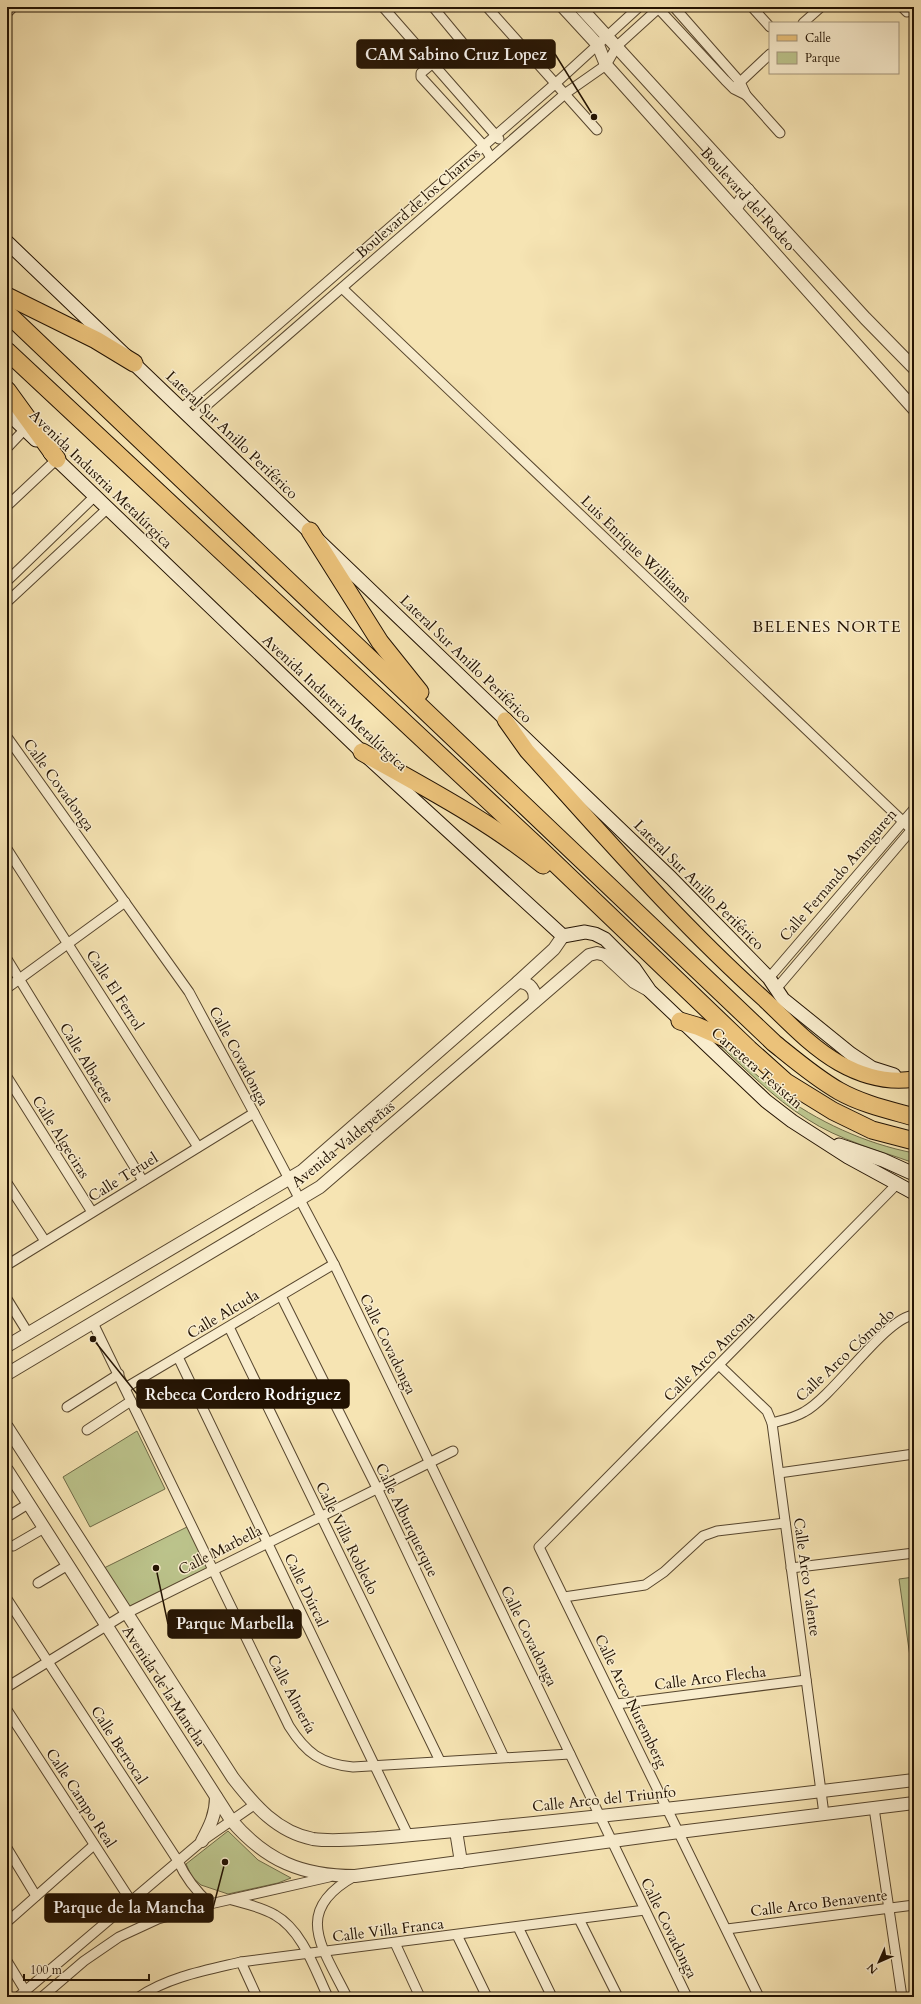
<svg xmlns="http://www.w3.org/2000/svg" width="921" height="2004" font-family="Cardo,serif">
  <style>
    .green { fill: #bcc48c; stroke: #6f6b47 }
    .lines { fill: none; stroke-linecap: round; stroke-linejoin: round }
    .minor-casing { stroke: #57462e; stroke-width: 11 }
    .tertiary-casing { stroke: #57462e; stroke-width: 14 }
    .secondary-casing { stroke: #221202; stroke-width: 15 }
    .primary-casing { stroke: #221202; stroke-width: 17 }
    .motorway-casing { stroke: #221202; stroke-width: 19 }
    .minor { stroke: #f9edce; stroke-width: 9 }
    .tertiary { stroke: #f9edce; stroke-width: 12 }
    .secondary { stroke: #f9edce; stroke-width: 13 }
    .primary { stroke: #ebc27a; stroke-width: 15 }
    .motorway { stroke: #ebc27a; stroke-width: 17 }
    .labels { text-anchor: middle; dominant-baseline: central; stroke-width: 3; stroke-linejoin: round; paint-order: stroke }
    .street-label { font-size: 15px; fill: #221202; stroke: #f9edce }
    .neighbourhood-label { font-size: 16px; letter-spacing: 1px; fill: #221202; stroke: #f9edce }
    .leader { fill: none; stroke: #221202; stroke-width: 1.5 }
    .callout-dot { fill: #221202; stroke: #f9edce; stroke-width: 1.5 }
    .callout { fill: #221202; stroke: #221202; stroke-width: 1.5 }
    .callout-label { font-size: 16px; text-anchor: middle; font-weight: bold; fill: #fff }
  </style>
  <rect width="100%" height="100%" fill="#f6e4b3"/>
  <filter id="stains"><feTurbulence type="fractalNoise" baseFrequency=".005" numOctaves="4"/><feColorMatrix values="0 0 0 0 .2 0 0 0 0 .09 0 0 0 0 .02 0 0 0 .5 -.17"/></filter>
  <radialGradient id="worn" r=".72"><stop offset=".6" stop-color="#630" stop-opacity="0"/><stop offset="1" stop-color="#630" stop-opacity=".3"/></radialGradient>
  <g class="green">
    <path d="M716 1042C738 1057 756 1076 778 1092 816 1121 866 1144 914 1153V1163C878 1150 839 1140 807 1119 773 1098 745 1068 716 1042Z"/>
    <polygon points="137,1431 165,1489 90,1527 63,1477"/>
    <polygon points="189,1526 210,1567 128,1609 102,1569"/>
    <polygon points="914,1577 914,1685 899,1579"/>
    <polygon points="228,1831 258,1860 291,1878 278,1883 228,1894 201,1885 192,1877 186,1864"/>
  </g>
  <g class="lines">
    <defs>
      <g id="minor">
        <polyline points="383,7 499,139"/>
        <polyline points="433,7 472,54"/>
        <polyline points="487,7 597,130"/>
        <polyline points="657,7 725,80 734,89 746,95"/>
        <polyline points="674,7 740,82 746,95 780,133"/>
        <polyline points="752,7 770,27"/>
        <polyline points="902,7 907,12"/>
        <polyline points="7,13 13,7"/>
        <polyline points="803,23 821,7"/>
        <polyline points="433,63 421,73 421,77 484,146 491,158"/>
        <polyline points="736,86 770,54"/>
        <polyline points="342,288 912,830"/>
        <polyline points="182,408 556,83 639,7"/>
        <polyline points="192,418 566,93 606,65 617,46 660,7"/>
        <polyline points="7,448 25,429"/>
        <polyline points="7,506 57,459"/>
        <polyline points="7,581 95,496"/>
        <polyline points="7,602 108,508"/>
        <polyline points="7,737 189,992 254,1113 334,1264 687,1997"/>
        <polyline points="7,849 198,1147"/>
        <polyline points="7,959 143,1181"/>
        <polyline points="769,978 914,809"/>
        <polyline points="7,988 125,902"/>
        <polyline points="776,989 914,827"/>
        <polyline points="7,1077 92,1212"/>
        <polyline points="7,1183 45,1241"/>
        <polyline points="7,1265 254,1113"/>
        <polyline points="281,1296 377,1488 504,1757"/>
        <polyline points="7,1299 28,1333"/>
        <path d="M93 1323 289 1726C306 1753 321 1764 353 1767L570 1754"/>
        <polyline points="229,1327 440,1761"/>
        <polyline points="178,1357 408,1835"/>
        <polyline points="719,1365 767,1411 772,1423 824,1814"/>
        <polyline points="125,1388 334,1264"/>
        <polyline points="67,1407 119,1374"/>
        <path d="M772 1423C783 1420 794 1418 804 1412 834 1396 885 1318 914 1315"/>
        <polyline points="87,1430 131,1401"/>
        <polyline points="779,1473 914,1454"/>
        <polyline points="7,1517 28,1504"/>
        <polyline points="13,1546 44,1528"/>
        <polyline points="791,1568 914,1553"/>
        <polyline points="38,1583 68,1565"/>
        <polyline points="564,1597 645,1585 664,1572 703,1536 717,1531 785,1523"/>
        <path d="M7 1599 178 1861C186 1879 196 1891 210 1904"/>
        <polyline points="7,1687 127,1613 453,1451"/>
        <polyline points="617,1704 806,1680"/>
        <polyline points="7,1710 131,1901"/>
        <polyline points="874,1808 902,1997"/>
        <polyline points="7,1848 36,1896"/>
        <path d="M232 1900C246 1904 262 1907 275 1915 303 1931 315 1970 328 1997"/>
        <polyline points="579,1919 618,1997"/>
        <polyline points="7,1922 94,1845"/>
        <polyline points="518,1927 552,1997"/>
        <polyline points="727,1929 914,1905"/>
        <polyline points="457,1935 487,1997"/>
        <polyline points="395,1943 420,1997"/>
        <polyline points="7,1961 29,1997"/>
        <polyline points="241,1962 257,1997"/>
        <polyline points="18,1997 202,1841 254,1805"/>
        <polyline points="42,1997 84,1961 119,1937 158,1919 210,1904 329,1877"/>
        <path d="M139 1997C168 1977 207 1970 241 1962L645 1910"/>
        <path d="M347 1997C323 1948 291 1911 355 1876"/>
        <polyline points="759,1997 539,1547 897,1184"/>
      </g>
      <g id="tertiary">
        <polyline points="563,7 598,45 606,65 914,409"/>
        <polyline points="580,7 865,318 914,368"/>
        <polyline points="735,209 748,190"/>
        <path d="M518 982C530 982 537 991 534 1002"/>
        <polyline points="7,1346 302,1171 518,982 554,949 563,936"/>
        <polyline points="7,1374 320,1187 589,955 597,953 605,955 634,982 650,991"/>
        <path d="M7 1427 233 1778C254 1805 277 1832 313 1839 334 1842 356 1839 377 1838 416 1835 455 1831 494 1827 634 1813 774 1797 914 1780"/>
        <path d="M7 1470 231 1820C266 1861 302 1876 355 1876L679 1832 914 1803"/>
        <polyline points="456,1831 461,1862"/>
        <path d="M202 1841C210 1826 216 1814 216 1797"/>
      </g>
      <g id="secondary">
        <polyline points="7,242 671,878 769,978 783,999 851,1054 872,1068 894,1075"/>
        <polyline points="7,412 36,440"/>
        <polyline points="50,453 362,752 563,936 585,932 595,934 605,939 634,968 650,991 766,1101 792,1121 848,1157 914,1193"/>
        <polyline points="839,1145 883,1160 914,1174"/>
      </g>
      <path id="primary" d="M505 720 527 751C604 836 680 924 765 1000 788 1022 811 1047 839 1063 862 1076 888 1083 914 1079"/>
      <g id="motorway">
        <polyline points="7,296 96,340 134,363"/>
        <path d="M7 313 774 1043C795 1060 816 1078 839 1091 862 1104 889 1110 914 1117"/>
        <polyline points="7,351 537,846 749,1049 786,1082 833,1111 872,1130 914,1141"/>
        <polyline points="7,390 57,459"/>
        <polyline points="310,531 380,642 420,692"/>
        <path d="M362 752C424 787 488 820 543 865"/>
        <polyline points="680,1021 697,1026 736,1043"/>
      </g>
    </defs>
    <use href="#minor" class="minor-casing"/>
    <use href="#tertiary" class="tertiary-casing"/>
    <use href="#secondary" class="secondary-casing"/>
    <use href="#primary" class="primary-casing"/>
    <use href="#motorway" class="motorway-casing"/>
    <use href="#minor" class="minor"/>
    <use href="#tertiary" class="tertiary"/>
    <use href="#secondary" class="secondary"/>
    <use href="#primary" class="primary"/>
    <use href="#motorway" class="motorway"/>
  </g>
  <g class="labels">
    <g class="street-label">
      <text transform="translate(748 199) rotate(48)">Boulevard del Rodeo</text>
      <text transform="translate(418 203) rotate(-41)">Boulevard de los Charros</text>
      <text transform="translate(232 435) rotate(44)">Lateral Sur Anillo Periférico</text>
      <text transform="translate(101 479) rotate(44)">Avenida Industria Metalúrgica</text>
      <text transform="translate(636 549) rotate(44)">Luis Enrique Williiams</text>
      <text transform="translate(466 659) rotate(44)">Lateral Sur Anillo Periférico</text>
      <text transform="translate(335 703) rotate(43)">Avenida Industria Metalúrgica</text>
      <text transform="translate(59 785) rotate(54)">Calle Covadonga</text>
      <text transform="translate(838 875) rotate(-49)">Calle Fernando Aranguren</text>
      <text transform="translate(699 885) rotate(45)">Lateral Sur Anillo Periférico</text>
      <text transform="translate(115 990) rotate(57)">Calle El Ferrol</text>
      <text transform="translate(239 1056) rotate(62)">Calle Covadonga</text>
      <text transform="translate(87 1063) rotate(59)">Calle Albacete</text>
      <text transform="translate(757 1068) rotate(41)">Carretera Tesistán</text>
      <text transform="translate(61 1137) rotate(58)">Calle Algeciras</text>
      <text transform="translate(343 1144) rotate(-39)">Avenida Valdepeñas</text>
      <text transform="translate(123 1177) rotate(-32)">Calle Teruel</text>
      <text transform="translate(223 1314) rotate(-31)">Calle Alcuda</text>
      <text transform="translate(388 1344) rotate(64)">Calle Covadonga</text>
      <text transform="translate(845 1355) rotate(-43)">Calle Arco Cómodo</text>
      <text transform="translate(709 1356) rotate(-45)">Calle Arco Ancona</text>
      <text transform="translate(407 1520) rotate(64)">Calle Alburquerque</text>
      <text transform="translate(347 1538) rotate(64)">Calle Villa Robledo</text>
      <text transform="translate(220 1550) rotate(-27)">Calle Marbella</text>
      <text transform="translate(807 1577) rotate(82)">Calle Arco Valente</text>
      <text transform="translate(306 1590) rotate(64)">Calle Dúrcal</text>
      <text transform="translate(529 1636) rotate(64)">Calle Covadonga</text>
      <text transform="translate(710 1678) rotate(-7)">Calle Arco Flecha</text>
      <text transform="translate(164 1686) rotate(57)">Avenida de la Mancha</text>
      <text transform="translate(292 1694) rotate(62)">Calle Almería</text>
      <text transform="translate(631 1701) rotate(64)">Calle Arco Nuremberg</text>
      <text transform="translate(119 1745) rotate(57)">Calle Berrocal</text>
      <text transform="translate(81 1798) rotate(57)">Calle Campo Real</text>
      <text transform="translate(604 1799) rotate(-6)">Calle Arco del Triunfo</text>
      <text transform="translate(819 1903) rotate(-7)">Calle Arco Benavente</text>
      <text transform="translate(669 1928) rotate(64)">Calle Covadonga</text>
      <text transform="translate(388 1930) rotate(-7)">Calle Villa Franca</text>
    </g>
    <g class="neighbourhood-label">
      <text x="827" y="627">BELENES NORTE</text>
    </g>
  </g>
  <path class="leader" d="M594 117L555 54M93 1339L137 1394M156 1568L168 1624M225 1862L213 1908"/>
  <g class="callout-dot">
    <circle cx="594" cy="117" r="4"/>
    <circle cx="93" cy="1339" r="4"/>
    <circle cx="156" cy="1568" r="4"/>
    <circle cx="225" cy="1862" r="4"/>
  </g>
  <g class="callout">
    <rect x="357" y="40" width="198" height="28" rx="4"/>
    <rect x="137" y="1380" width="212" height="28" rx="4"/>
    <rect x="168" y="1610" width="133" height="28" rx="4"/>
    <rect x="45" y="1894" width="168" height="28" rx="4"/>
  </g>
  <g class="callout-label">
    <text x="456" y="60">CAM Sabino Cruz Lopez</text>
    <text x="243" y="1400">Rebeca Cordero Rodriguez</text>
    <text x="235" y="1629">Parque Marbella</text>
    <text x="129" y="1913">Parque de la Mancha</text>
  </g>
  <rect width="921" height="2004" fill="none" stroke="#f6e4b3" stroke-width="24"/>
  <rect x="8" y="8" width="905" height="1988" fill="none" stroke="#221202" stroke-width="2"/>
  <rect x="12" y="12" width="897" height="1980" fill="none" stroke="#221202"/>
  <rect x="769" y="22" width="130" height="52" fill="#f9edce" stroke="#a3957c"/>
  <rect x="777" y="35" width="20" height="6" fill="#ebc27a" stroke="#a3957c"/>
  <text x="805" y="42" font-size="12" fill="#221202">Calle</text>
  <rect x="777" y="52" width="20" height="12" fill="#bcc48c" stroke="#a3957c"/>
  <text x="805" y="62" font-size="12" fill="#221202">Parque</text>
  <g transform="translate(879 1962) rotate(225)" stroke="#f9edce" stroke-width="3" paint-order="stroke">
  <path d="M0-3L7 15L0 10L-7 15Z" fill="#221202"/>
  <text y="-6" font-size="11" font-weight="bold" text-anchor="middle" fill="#221202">N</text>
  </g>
  <path d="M24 1974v6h125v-6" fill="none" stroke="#221202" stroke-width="2"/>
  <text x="30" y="1974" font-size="12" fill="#221202" stroke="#f9edce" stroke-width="3" paint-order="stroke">100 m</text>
  <rect width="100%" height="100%" filter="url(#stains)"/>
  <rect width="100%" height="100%" fill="url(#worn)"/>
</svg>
